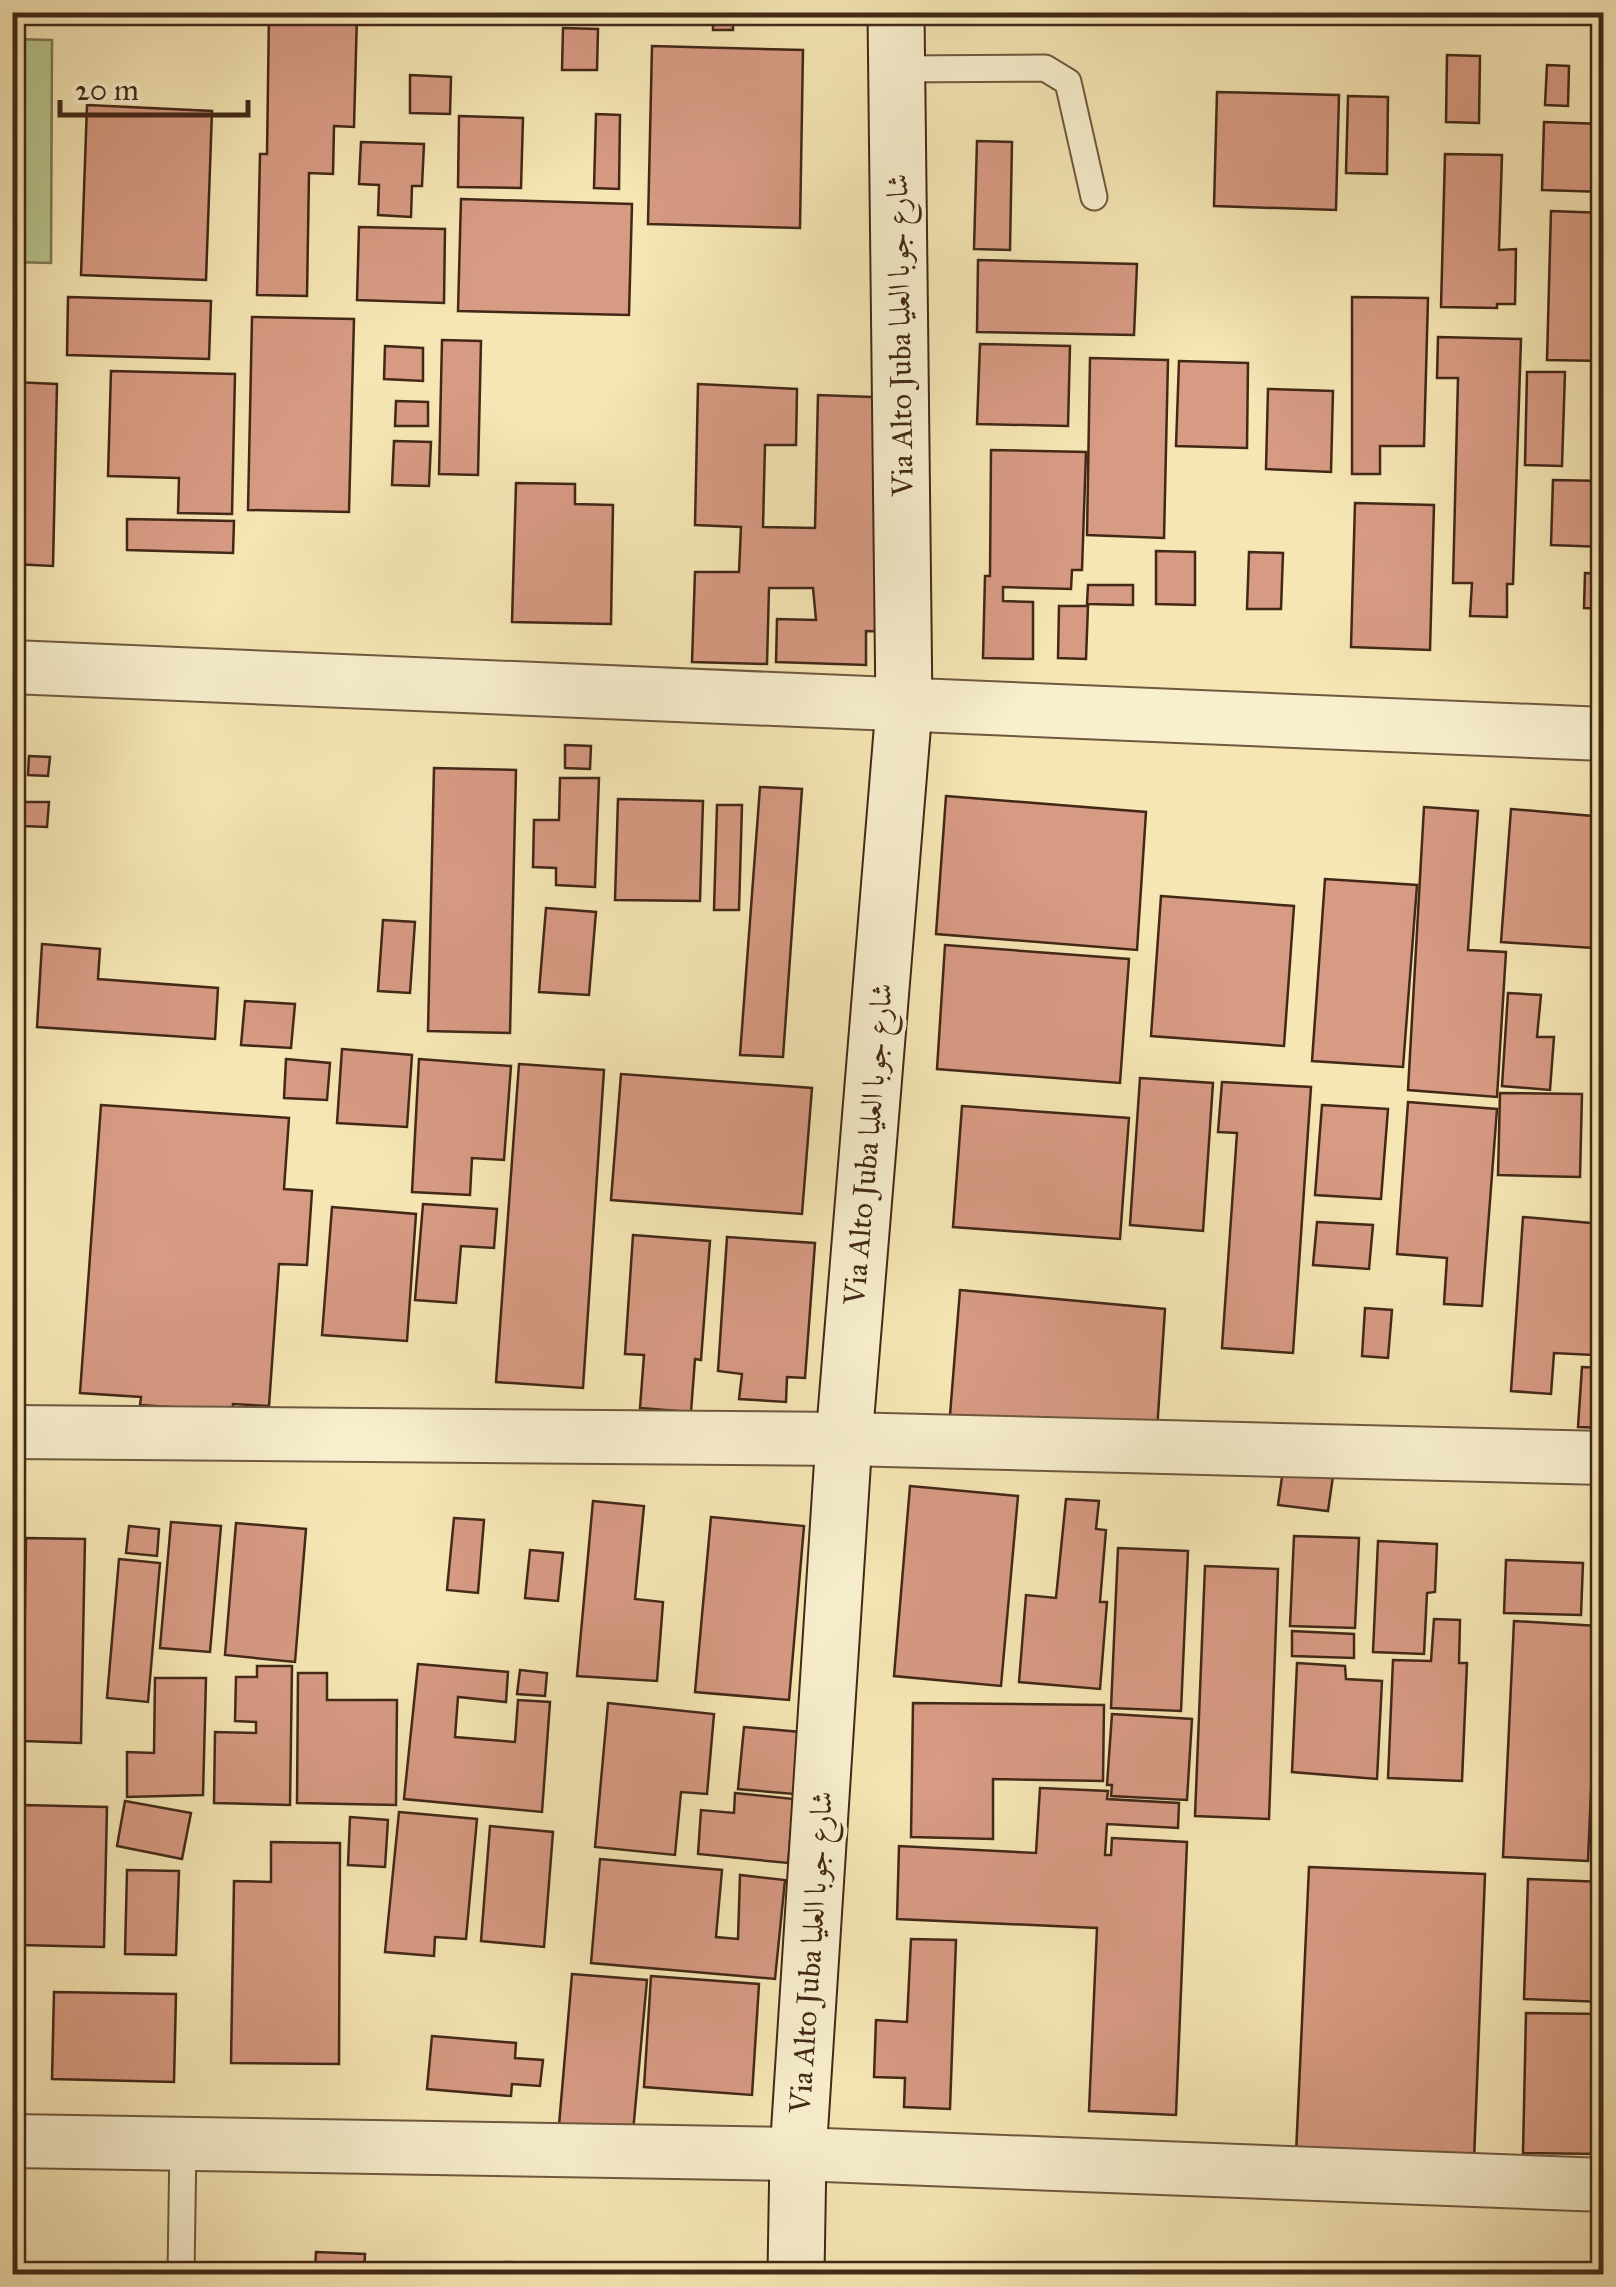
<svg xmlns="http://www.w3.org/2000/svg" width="1616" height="2287" font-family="'IM FELL Great Primer',Amiri,serif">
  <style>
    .green { fill: #b8c68f; stroke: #7e7753; stroke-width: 2.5 }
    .building { fill: #d79a83; stroke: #432817; stroke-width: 2.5 }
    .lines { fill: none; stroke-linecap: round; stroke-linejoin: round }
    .lane-casing { stroke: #70583e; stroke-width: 29 }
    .street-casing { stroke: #70583e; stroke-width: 56 }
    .secondary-casing { stroke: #432817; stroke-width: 59 }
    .lane { stroke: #f8efce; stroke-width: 25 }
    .street { stroke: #f8efce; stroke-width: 52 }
    .secondary { stroke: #f8efce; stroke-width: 55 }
    .labels { text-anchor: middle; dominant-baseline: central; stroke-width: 8; stroke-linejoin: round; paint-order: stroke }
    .street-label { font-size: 30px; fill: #432817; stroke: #f8efce }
  </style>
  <rect width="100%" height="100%" fill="#f5e6b4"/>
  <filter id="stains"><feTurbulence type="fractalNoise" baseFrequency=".002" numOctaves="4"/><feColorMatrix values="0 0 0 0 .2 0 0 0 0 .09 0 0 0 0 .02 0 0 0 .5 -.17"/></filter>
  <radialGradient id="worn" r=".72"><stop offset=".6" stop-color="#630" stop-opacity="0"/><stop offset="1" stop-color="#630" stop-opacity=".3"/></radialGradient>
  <polygon class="green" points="13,39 52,40 51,263 13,262"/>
  <g class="building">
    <polygon points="269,12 357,14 354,127 334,126 333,174 309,173 307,296 257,295 260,154 267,154"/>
    <rect x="713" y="12" width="20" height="18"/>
    <polygon points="563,28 598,29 597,70 562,70"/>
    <polygon points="652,46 803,50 800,228 648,224"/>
    <polygon points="1447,55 1480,56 1479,123 1446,122"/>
    <polygon points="1547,65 1569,66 1568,106 1545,105"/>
    <polygon points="410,75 451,77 450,114 410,113"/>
    <polygon points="1217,92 1339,95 1336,210 1214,206"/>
    <polygon points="1348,96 1388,97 1387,174 1346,173"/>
    <polygon points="87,105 212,111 206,280 81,275"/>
    <polygon points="596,114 620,115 619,189 594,188"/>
    <polygon points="459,116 523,118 521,188 458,187"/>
    <polygon points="1544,122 1604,124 1604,192 1542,190"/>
    <polygon points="977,141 1012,142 1010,250 974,249"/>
    <polygon points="361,142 424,144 422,186 412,186 411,217 378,215 379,185 359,184"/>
    <polygon points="1445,154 1502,155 1499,250 1516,249 1515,304 1497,304 1497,308 1441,307"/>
    <polygon points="461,199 632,204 629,315 458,311"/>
    <polygon points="1551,211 1604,213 1604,361 1547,360"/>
    <polygon points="359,227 445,229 444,303 357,300"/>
    <polygon points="978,260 1137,264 1134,335 977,332"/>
    <polygon points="68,297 211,301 209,359 67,355"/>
    <polygon points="1352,297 1428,298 1424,446 1380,446 1380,474 1352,474"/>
    <polygon points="252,317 354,319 349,512 248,510"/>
    <polygon points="1438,337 1521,339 1513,584 1507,584 1507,617 1470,616 1472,583 1453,583 1458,378 1437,378"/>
    <polygon points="442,340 481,341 478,475 439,474"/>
    <polygon points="980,344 1070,346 1068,426 977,424"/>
    <polygon points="385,346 423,348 423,381 384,379"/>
    <polygon points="1090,358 1168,360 1164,538 1087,535"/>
    <polygon points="1179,361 1248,363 1247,448 1176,446"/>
    <polygon points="111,371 235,374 232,514 178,513 179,478 108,476"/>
    <polygon points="1527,372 1565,372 1562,466 1525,465"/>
    <polygon points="12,382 57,384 53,566 12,564"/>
    <polygon points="698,384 797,389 796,445 765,445 763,527 815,528 818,395 900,398 895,632 866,631 866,665 776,662 777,619 816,620 813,588 769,588 767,664 692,662 695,572 739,572 741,527 695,525"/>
    <polygon points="1268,389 1333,391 1331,472 1266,469"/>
    <polygon points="396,401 428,402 428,426 395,426"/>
    <polygon points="394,441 431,442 429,486 392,485"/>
    <polygon points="991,450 1086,452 1082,570 1072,570 1071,589 1003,587 1003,601 1033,602 1033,659 983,658 985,576 990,576"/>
    <polygon points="1553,480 1604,481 1604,547 1551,545"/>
    <polygon points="516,483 575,484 575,504 613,505 611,624 512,622"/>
    <polygon points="1355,503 1434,505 1430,650 1351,647"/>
    <polygon points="127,519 234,521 233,553 127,550"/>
    <polygon points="1156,551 1195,552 1195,605 1156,604"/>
    <polygon points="1249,552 1283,553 1281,609 1247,609"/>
    <polygon points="1585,573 1604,574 1604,609 1584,608"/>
    <polygon points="1088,585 1133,585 1133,605 1087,604"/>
    <polygon points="1059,606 1088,606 1086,659 1058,658"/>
    <polygon points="565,745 591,746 590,769 565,768"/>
    <polygon points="29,756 50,757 48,776 28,775"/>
    <polygon points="434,768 516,770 510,1033 428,1031"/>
    <polygon points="560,778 599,778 595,887 556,885 556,868 533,867 534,820 559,820"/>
    <polygon points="760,787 802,789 783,1057 740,1055"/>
    <polygon points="946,796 1146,812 1137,950 936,934"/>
    <polygon points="618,799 703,801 700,901 615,900"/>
    <polygon points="24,802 49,802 47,827 23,826"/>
    <polygon points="717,805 742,805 739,910 714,910"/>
    <polygon points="1424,807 1478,811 1468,950 1506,952 1497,1097 1408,1090"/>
    <polygon points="1511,809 1604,817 1604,876 1598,875 1593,948 1501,942"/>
    <polygon points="1325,879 1417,885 1403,1067 1312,1061"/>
    <polygon points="1161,896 1294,906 1284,1046 1151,1036"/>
    <polygon points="546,908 596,912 589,995 539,992"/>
    <polygon points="383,920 415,922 410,993 378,991"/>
    <polygon points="42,944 100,949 98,979 218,988 215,1039 37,1027"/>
    <polygon points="945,945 1129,959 1120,1083 937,1069"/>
    <polygon points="1508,993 1541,995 1537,1037 1554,1037 1550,1090 1502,1086"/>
    <polygon points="245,1001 295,1004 291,1048 241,1045"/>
    <polygon points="342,1049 412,1055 407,1127 337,1123"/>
    <polygon points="286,1059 330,1063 327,1100 284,1098"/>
    <polygon points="419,1059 511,1066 504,1160 472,1158 470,1195 412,1192"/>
    <polygon points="519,1064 604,1070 583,1388 496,1382"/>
    <polygon points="621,1074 812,1088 802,1214 611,1200"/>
    <polygon points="1140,1078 1213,1083 1203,1231 1130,1225"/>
    <polygon points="1222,1082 1311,1087 1293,1353 1222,1348 1237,1133 1218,1132"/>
    <polygon points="1500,1093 1582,1094 1580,1177 1498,1175"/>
    <polygon points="1408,1102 1497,1109 1482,1306 1444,1304 1447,1258 1397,1254"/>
    <polygon points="101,1105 289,1118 284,1189 312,1191 307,1265 279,1264 269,1406 233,1404 232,1411 140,1405 141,1397 80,1393"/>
    <polygon points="1322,1105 1388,1109 1381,1199 1315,1195"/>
    <polygon points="962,1106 1129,1118 1120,1239 953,1227"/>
    <polygon points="423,1204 497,1209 494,1248 461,1246 456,1303 415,1300"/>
    <polygon points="332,1207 416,1214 407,1341 322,1335"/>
    <polygon points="1523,1217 1602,1224 1593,1355 1554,1353 1551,1394 1511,1391"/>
    <polygon points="1317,1222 1373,1225 1369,1269 1313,1265"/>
    <polygon points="633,1235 710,1241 701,1360 695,1359 691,1412 640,1408 644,1355 625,1354"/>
    <polygon points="727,1237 815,1243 805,1378 787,1377 786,1402 739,1399 742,1374 718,1371"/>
    <polygon points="1604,1249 1604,1360 1596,1359"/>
    <polygon points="960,1290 1165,1309 1156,1446 1011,1420 950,1415"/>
    <polygon points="1365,1308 1392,1310 1388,1358 1362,1356"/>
    <polygon points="1582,1367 1604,1368 1603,1428 1578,1427"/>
    <polygon points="1283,1470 1333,1476 1328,1511 1278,1505"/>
    <polygon points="910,1486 1018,1496 1001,1686 894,1676"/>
    <polygon points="1066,1499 1099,1501 1096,1529 1106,1530 1100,1602 1107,1602 1100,1689 1019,1682 1026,1595 1056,1598"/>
    <polygon points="593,1501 644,1506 635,1599 663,1602 657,1681 577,1676"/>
    <polygon points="711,1517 804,1526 789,1700 695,1692"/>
    <polygon points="454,1518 484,1520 478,1593 447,1590"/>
    <polygon points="171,1522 221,1526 210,1652 160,1648"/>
    <polygon points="236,1523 306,1529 295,1662 225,1655"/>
    <polygon points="129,1526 159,1529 157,1556 126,1553"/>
    <polygon points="1294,1536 1359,1538 1355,1628 1290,1626"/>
    <polygon points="26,1538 85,1539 81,1743 23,1741"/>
    <polygon points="1378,1541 1437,1544 1435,1592 1427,1593 1424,1654 1373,1652"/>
    <polygon points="1118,1548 1188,1551 1181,1711 1111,1708"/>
    <polygon points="530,1550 563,1553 558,1601 525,1598"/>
    <polygon points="119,1559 160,1563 148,1702 107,1698"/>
    <polygon points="1506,1560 1583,1563 1581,1615 1504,1613"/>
    <polygon points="1205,1566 1278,1569 1269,1819 1195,1816"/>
    <polygon points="1434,1619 1460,1620 1459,1663 1467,1663 1462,1781 1388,1778 1393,1660 1431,1661"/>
    <polygon points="1514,1621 1598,1626 1588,1861 1503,1857"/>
    <polygon points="1292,1631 1354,1634 1354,1658 1292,1656"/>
    <polygon points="1297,1663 1345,1666 1346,1679 1382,1681 1377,1779 1292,1772"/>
    <polygon points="418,1664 508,1672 506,1702 458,1697 455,1737 515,1742 518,1700 550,1702 542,1812 404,1799"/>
    <polygon points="257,1666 292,1666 290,1805 214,1803 215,1732 256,1733 256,1722 235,1721 236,1677 257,1677"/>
    <polygon points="520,1670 547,1673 545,1696 517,1694"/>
    <polygon points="298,1673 327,1673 327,1700 397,1700 396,1805 297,1803"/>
    <polygon points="155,1678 206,1678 203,1795 127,1797 127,1752 154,1753"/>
    <polygon points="608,1703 714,1714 707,1794 681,1792 675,1855 595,1847"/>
    <polygon points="913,1703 1104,1705 1103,1781 993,1779 993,1839 911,1837"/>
    <polygon points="1112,1714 1192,1719 1187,1800 1111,1796 1112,1785 1107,1785"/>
    <polygon points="744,1727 800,1732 794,1794 738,1789"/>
    <polygon points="1040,1788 1108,1791 1107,1799 1179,1803 1178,1828 1107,1824 1105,1855 1111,1855 1112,1838 1187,1842 1176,2115 1089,2111 1097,1928 897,1919 899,1846 1036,1853"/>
    <polygon points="735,1793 794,1799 788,1863 698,1854 701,1810 734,1813"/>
    <polygon points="125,1801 191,1813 182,1859 117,1846"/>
    <polygon points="22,1805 107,1807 104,1947 19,1945"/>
    <polygon points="399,1812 477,1819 466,1939 435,1937 434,1956 385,1952"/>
    <polygon points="350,1817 388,1820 385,1867 348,1865"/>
    <polygon points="490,1826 553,1832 544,1947 481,1941"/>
    <polygon points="271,1842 340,1843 339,2064 231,2063 234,1881 271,1882"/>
    <polygon points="600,1859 722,1870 716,1937 738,1939 740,1875 785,1880 775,1979 591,1963"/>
    <polygon points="1309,1867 1485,1874 1474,2161 1296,2154"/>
    <polygon points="127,1870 179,1871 176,1955 125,1954"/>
    <polygon points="1528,1879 1604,1882 1604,2002 1524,1999"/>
    <polygon points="911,1939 956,1940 950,2109 904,2107 905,2078 874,2077 876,2020 907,2022"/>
    <polygon points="572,1974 647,1980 633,2132 559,2125"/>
    <polygon points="651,1976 759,1984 752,2095 644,2087"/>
    <polygon points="54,1992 176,1994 174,2082 52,2079"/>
    <polygon points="1526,2013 1604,2014 1604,2154 1523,2153"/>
    <polygon points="432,2036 516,2043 515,2058 543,2060 540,2086 512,2084 511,2096 427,2089"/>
    <polygon points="316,2252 365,2254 364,2274 315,2274"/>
    <polygon points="505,2262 542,2263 541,2274 504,2274"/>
    <polygon points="23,2267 157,2273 157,2274 22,2274"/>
    <polygon points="667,2269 732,2274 667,2274"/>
  </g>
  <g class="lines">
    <defs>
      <g id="lane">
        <polyline points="897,69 1045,68 1068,82 1094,197"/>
        <polyline points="181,2274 183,2144"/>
      </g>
      <g id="street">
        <polyline points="12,667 1604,734"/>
        <polyline points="12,1432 844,1439 1604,1458"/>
        <polyline points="12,2141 798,2154 1604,2185"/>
      </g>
      <polyline id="secondary" points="796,2274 798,2154 844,1439 904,708 896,12"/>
    </defs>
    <use href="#lane" class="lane-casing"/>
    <use href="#street" class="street-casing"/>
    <use href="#secondary" class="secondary-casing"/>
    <use href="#lane" class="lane"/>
    <use href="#street" class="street"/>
    <use href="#secondary" class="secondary"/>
  </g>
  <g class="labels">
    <g class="street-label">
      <text transform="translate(900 335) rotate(-91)">Via Alto Juba شارع جوبا العليا</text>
      <text transform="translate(868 1144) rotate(-85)">Via Alto Juba شارع جوبا العليا</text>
      <text transform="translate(811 1952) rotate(-86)">Via Alto Juba شارع جوبا العليا</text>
    </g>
  </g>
  <rect width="1616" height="2287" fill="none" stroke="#f5e6b4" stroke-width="50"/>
  <rect x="15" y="15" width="1586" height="2257" fill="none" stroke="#432817" stroke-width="5"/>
  <rect x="25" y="25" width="1566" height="2237" fill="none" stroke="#432817" stroke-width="2.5"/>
  <path d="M60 100v15h188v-15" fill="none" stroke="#432817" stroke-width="5"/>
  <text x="75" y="100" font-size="30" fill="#432817" stroke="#f8efce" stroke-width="8" paint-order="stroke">20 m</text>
  <rect width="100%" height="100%" filter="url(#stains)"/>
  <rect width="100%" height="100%" fill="url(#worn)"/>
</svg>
